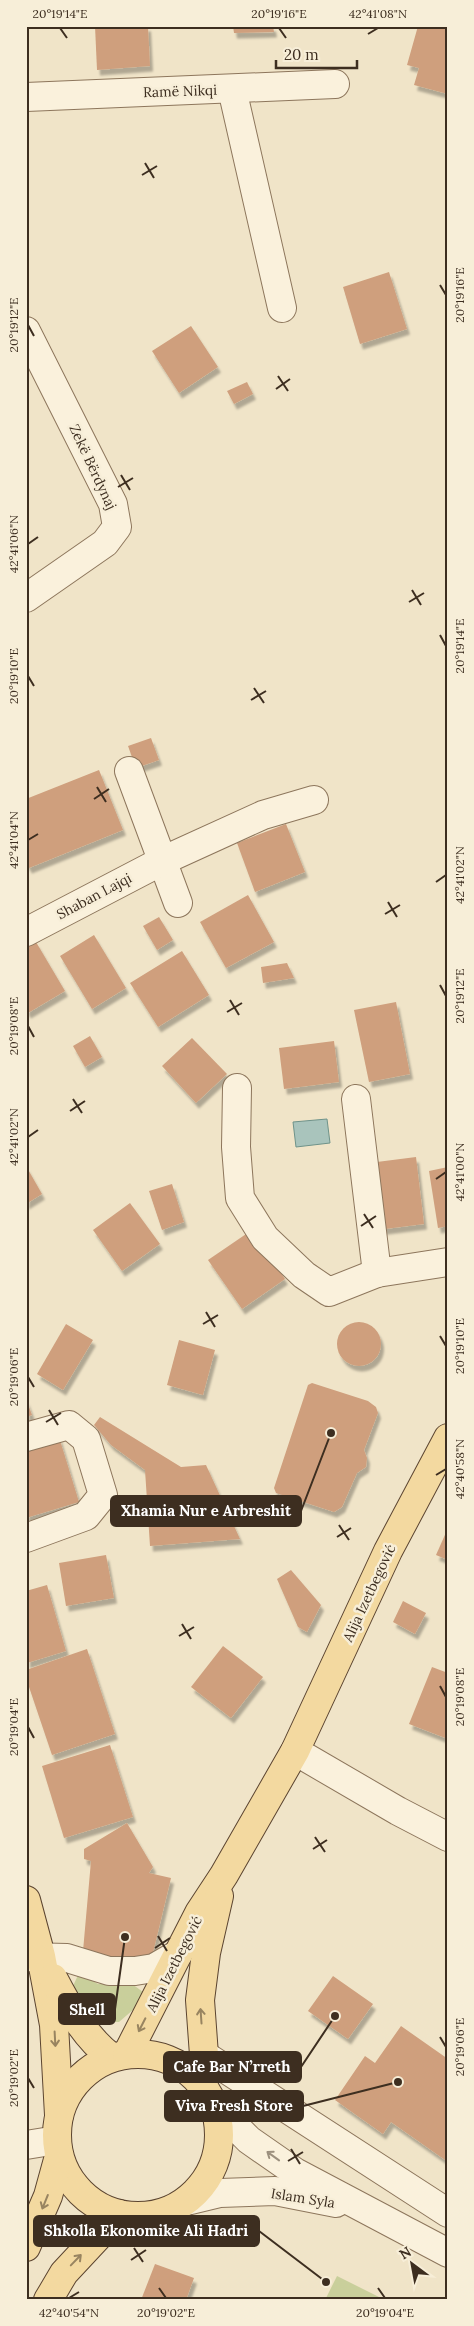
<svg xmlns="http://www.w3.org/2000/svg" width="474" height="2326" font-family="Lora,serif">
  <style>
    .green { fill: #c9cf9b }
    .water { fill: #a9c4bc; stroke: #6f938a }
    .building { fill: #cf9f7d; filter: url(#shadow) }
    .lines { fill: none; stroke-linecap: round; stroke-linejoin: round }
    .minor-casing { stroke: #8d765c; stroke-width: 30 }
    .major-casing { stroke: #5b4430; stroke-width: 30 }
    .minor { stroke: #faf1dc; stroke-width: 28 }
    .major { stroke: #f3d9a0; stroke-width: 28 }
    .oneway { stroke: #988460 }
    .oneway2 { stroke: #9c907e }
    .ticks { fill: none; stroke: #3d2e20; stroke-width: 2 }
    .labels { text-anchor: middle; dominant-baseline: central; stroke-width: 5; stroke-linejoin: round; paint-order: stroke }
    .street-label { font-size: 14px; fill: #3d2e20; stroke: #f7eed8 }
    .leader { fill: none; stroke: #3d2e20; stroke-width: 2 }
    .callout-dot { fill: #3d2e20; stroke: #f7eed8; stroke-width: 2 }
    .callout { fill: #3d2e20; stroke: #3d2e20; stroke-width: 2 }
    .callout-label { font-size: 15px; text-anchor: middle; font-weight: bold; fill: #fff }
    .neatline { fill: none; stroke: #3d2e20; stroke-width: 2 }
    .ticks-label { font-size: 12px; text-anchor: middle; fill: #3d2e20 }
  </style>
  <defs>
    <filter id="shadow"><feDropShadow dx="3" dy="5.5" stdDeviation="1" flood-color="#0004"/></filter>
  </defs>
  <rect width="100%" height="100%" fill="#f0e4c8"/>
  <g class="green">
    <path d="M79 1973 98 1984H132L143 1992 142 2002 119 2022C89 2023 83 2013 73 1986Z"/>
    <polygon points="337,2276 385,2300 325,2300"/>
  </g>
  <polygon class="water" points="327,1119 330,1143 296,1147 293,1122"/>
  <g class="building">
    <polygon points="95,26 148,26 150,66 97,70"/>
    <polygon points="233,26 273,26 274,32 234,33"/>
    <polygon points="418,26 433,26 448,30 448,94 414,85 419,68 407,65"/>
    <polygon points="389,272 407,329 360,344 343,287"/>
    <polygon points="191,326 218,367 179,393 152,351"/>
    <polygon points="247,382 253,394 234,404 227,391"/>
    <polygon points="151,738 159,760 136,768 128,746"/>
    <polygon points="99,770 123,830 29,868 26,863 26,799"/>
    <polygon points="286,824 305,872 255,892 237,843"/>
    <polygon points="248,895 274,942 226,968 200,922"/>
    <polygon points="159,917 173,940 157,950 143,926"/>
    <polygon points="94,935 126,988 92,1009 60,956"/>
    <polygon points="36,942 65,991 28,1013 26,1010 26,947"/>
    <polygon points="182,951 209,995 158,1027 130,983"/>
    <polygon points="287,963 294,978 263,983 261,967"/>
    <polygon points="396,1002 410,1074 369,1082 354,1010"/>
    <polygon points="90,1036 102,1057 85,1067 73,1046"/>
    <polygon points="192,1038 227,1074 196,1103 162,1066"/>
    <polygon points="334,1041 339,1082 284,1089 279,1048"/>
    <polygon points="416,1157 424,1224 377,1230 369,1163"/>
    <polygon points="26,1166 42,1194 26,1204"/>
    <polygon points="448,1167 448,1226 438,1228 429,1171"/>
    <polygon points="172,1184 184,1222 162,1230 149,1191"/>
    <polygon points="130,1203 160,1244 122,1271 93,1230"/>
    <polygon points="252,1230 285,1279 242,1309 208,1260"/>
    <circle cx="359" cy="1344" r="22"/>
    <polygon points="66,1324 93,1340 63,1390 37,1374"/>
    <polygon points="179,1340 215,1350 203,1395 167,1385"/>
    <polygon points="312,1383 368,1401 376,1407 378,1413 364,1450 367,1458 366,1467 357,1473 342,1507 334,1512 276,1493 274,1488 308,1385"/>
    <polygon points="26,1399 32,1415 26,1417"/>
    <polygon points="100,1417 181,1467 206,1465 240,1539 150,1546 145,1470 111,1445 94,1425"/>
    <polygon points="59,1437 79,1502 26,1518 26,1447"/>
    <polygon points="448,1528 448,1560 436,1555"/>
    <polygon points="106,1555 114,1598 66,1606 59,1563"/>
    <polygon points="291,1570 321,1605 307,1632 298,1627 277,1579"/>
    <polygon points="47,1585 66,1651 27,1663 26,1591"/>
    <polygon points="403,1601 426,1613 415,1634 393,1622"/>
    <polygon points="223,1646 263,1677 231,1718 191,1687"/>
    <polygon points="87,1649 115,1734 52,1755 26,1678 26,1670"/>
    <polygon points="432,1667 448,1673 448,1739 409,1724"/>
    <polygon points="110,1745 133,1817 64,1838 42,1766"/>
    <polygon points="127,1823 153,1867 149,1873 171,1878 150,1965 83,1951 91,1861 84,1859 84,1849"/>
    <polygon points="333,1976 373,2004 348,2039 308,2011"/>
    <polygon points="401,2026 448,2059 448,2162 391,2122 383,2134 335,2100 365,2056 375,2063"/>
    <polygon points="155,2264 194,2278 186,2300 141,2300"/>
  </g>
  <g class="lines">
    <defs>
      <g id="minor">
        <polyline points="232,89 282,308"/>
        <polyline points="26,97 335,84"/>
        <polyline points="26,331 113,504 117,527 105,543 26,598"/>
        <polyline points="129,771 178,903"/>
        <polyline points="26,932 162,861 263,815 314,800"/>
        <polyline points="237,1088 236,1147 240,1198 265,1238 304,1275 329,1292 377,1273 448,1262"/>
        <polyline points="356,1099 377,1273"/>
        <polyline points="26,1437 69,1425 86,1439 103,1495 86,1516 26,1538"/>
        <polyline points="295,1751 398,1811 448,1837"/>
        <polyline points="26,1957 67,1958 109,1971 135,1971 154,1968 178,1954"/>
        <polyline points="204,2055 448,2213"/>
        <polyline points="215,2106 249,2140 295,2172 448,2253"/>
        <polyline points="26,2145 57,2140"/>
        <polyline points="187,2201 220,2193 275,2191 336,2203"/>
      </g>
      <g id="major">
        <polyline points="26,1900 41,1956 54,2025 59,2115"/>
        <path d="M53 1978C68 2007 85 2037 111 2057"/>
        <circle cx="138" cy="2135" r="81"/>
        <polyline points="127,2054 199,1913 224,1875 295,1751 388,1551 448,1438"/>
        <polyline points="201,2082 204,2055 200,2000 206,1953 219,1896"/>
        <polyline points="26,2247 48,2196 59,2156"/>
        <polyline points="48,2300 64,2273 119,2214"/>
      </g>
    </defs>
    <use href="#minor" class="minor-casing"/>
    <use href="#major" class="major-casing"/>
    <use href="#minor" class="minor"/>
    <use href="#major" class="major"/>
  </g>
  <defs><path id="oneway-shaft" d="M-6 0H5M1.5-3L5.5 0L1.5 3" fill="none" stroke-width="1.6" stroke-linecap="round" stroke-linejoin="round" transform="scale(1.25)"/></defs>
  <g class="oneway">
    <use href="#oneway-shaft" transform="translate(201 2016) rotate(-94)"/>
    <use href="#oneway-shaft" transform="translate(142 2025) rotate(117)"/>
    <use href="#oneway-shaft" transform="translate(55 2039) rotate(87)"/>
    <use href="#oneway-shaft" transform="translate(45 2202) rotate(112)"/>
    <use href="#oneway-shaft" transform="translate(76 2260) rotate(-46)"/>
  </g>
  <use class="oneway2" href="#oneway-shaft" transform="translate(273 2156) rotate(-144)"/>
  <path class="ticks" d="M60 28 67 38M279 28 286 38M368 34 378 28M145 163 154 178M142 175 157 166M440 285 446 295M28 325 34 336M278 376 288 391M276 389 290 379M121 475 130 490M118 487 133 478M28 544 38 537M412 590 421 605M409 602 424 593M440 635 446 646M28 676 34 686M254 688 264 703M251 700 266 691M97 787 106 802M94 799 109 789M28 840 38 834M436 882 446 875M388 902 397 917M385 914 400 905M440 985 446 996M230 1000 239 1015M227 1012 242 1003M28 1026 34 1037M73 1099 82 1113M70 1111 85 1101M28 1137 38 1130M436 1179 446 1172M364 1214 373 1228M361 1226 376 1216M206 1312 215 1327M203 1324 218 1315M440 1336 446 1346M28 1377 34 1387M49 1410 58 1425M46 1422 61 1413M436 1475 446 1469M339 1525 349 1540M337 1537 351 1528M182 1624 191 1639M179 1636 194 1627M440 1686 446 1697M28 1727 34 1738M315 1837 325 1852M313 1849 327 1840M158 1936 167 1951M155 1948 170 1938M440 2037 446 2047M28 2078 34 2088M291 2149 300 2164M288 2161 303 2152M134 2248 143 2262M131 2260 146 2250M159 2288 166 2298M378 2288 385 2298M69 2298 79 2292"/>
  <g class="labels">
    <g class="street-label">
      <text transform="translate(180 91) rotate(-2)">Ramë Nikqi</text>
      <text transform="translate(93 467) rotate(65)">Zekë Bërdynaj</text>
      <text transform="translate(94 896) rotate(-28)">Shaban Lajqi</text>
      <text transform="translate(369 1593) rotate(-65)">Alija Izetbegović</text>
      <text transform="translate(174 1964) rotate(-63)">Alija Izetbegović</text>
      <text transform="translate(303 2198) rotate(9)">Islam Syla</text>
    </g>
  </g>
  <path class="leader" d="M331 1433L301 1511M125 1937L115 2009M335 2016L301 2067M398 2082L303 2106M326 2282L259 2231"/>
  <g class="callout-dot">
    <circle cx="331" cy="1433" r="5"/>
    <circle cx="125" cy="1937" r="5"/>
    <circle cx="335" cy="2016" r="5"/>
    <circle cx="398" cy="2082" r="5"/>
    <circle cx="326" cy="2282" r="5"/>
  </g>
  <g class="callout">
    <rect x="111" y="1496" width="190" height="30" rx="5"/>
    <rect x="59" y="1994" width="56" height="30" rx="5"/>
    <rect x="164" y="2052" width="137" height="30" rx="5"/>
    <rect x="165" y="2091" width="138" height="30" rx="5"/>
    <rect x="34" y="2216" width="225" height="30" rx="5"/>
  </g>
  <g class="callout-label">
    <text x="206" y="1516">Xhamia Nur e Arbreshit</text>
    <text x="87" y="2015">Shell</text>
    <text x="232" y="2072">Cafe Bar N’rreth</text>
    <text x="234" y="2111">Viva Fresh Store</text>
    <text x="146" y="2236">Shkolla Ekonomike Ali Hadri</text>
  </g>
  <rect width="474" height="2326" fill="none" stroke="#f7eed8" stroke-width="55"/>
  <g transform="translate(412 2264) rotate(328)" stroke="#f7eed8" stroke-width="4" paint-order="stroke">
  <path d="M0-4L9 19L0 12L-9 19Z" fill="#3d2e20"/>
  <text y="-8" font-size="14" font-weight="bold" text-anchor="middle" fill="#3d2e20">N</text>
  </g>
  <path d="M276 60v8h81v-8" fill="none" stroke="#3d2e20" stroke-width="2.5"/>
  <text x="284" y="60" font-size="15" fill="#3d2e20" stroke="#f7eed8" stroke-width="4" paint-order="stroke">20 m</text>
  <rect x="28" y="28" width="418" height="2270" class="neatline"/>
  <g class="ticks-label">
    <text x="60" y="18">20°19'14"E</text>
    <text x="279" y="18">20°19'16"E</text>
    <text x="378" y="18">42°41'08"N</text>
    <text transform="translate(460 295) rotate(-90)" y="4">20°19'16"E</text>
    <text transform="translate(14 325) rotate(-90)" y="4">20°19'12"E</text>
    <text transform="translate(14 544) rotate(-90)" y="4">42°41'06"N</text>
    <text transform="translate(460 646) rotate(-90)" y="4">20°19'14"E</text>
    <text transform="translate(14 676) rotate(-90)" y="4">20°19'10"E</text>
    <text transform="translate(14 840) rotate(-90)" y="4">42°41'04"N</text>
    <text transform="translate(460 875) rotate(-90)" y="4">42°41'02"N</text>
    <text transform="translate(460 996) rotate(-90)" y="4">20°19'12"E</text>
    <text transform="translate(14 1026) rotate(-90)" y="4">20°19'08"E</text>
    <text transform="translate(14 1137) rotate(-90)" y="4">42°41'02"N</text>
    <text transform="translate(460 1172) rotate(-90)" y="4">42°41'00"N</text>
    <text transform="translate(460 1346) rotate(-90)" y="4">20°19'10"E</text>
    <text transform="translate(14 1377) rotate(-90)" y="4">20°19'06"E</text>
    <text transform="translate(460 1469) rotate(-90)" y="4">42°40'58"N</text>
    <text transform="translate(460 1697) rotate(-90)" y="4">20°19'08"E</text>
    <text transform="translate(14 1727) rotate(-90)" y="4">20°19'04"E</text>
    <text transform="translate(460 2047) rotate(-90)" y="4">20°19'06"E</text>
    <text transform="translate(14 2078) rotate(-90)" y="4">20°19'02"E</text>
    <text x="69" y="2317">42°40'54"N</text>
    <text x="166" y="2317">20°19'02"E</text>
    <text x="385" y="2317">20°19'04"E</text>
  </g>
</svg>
